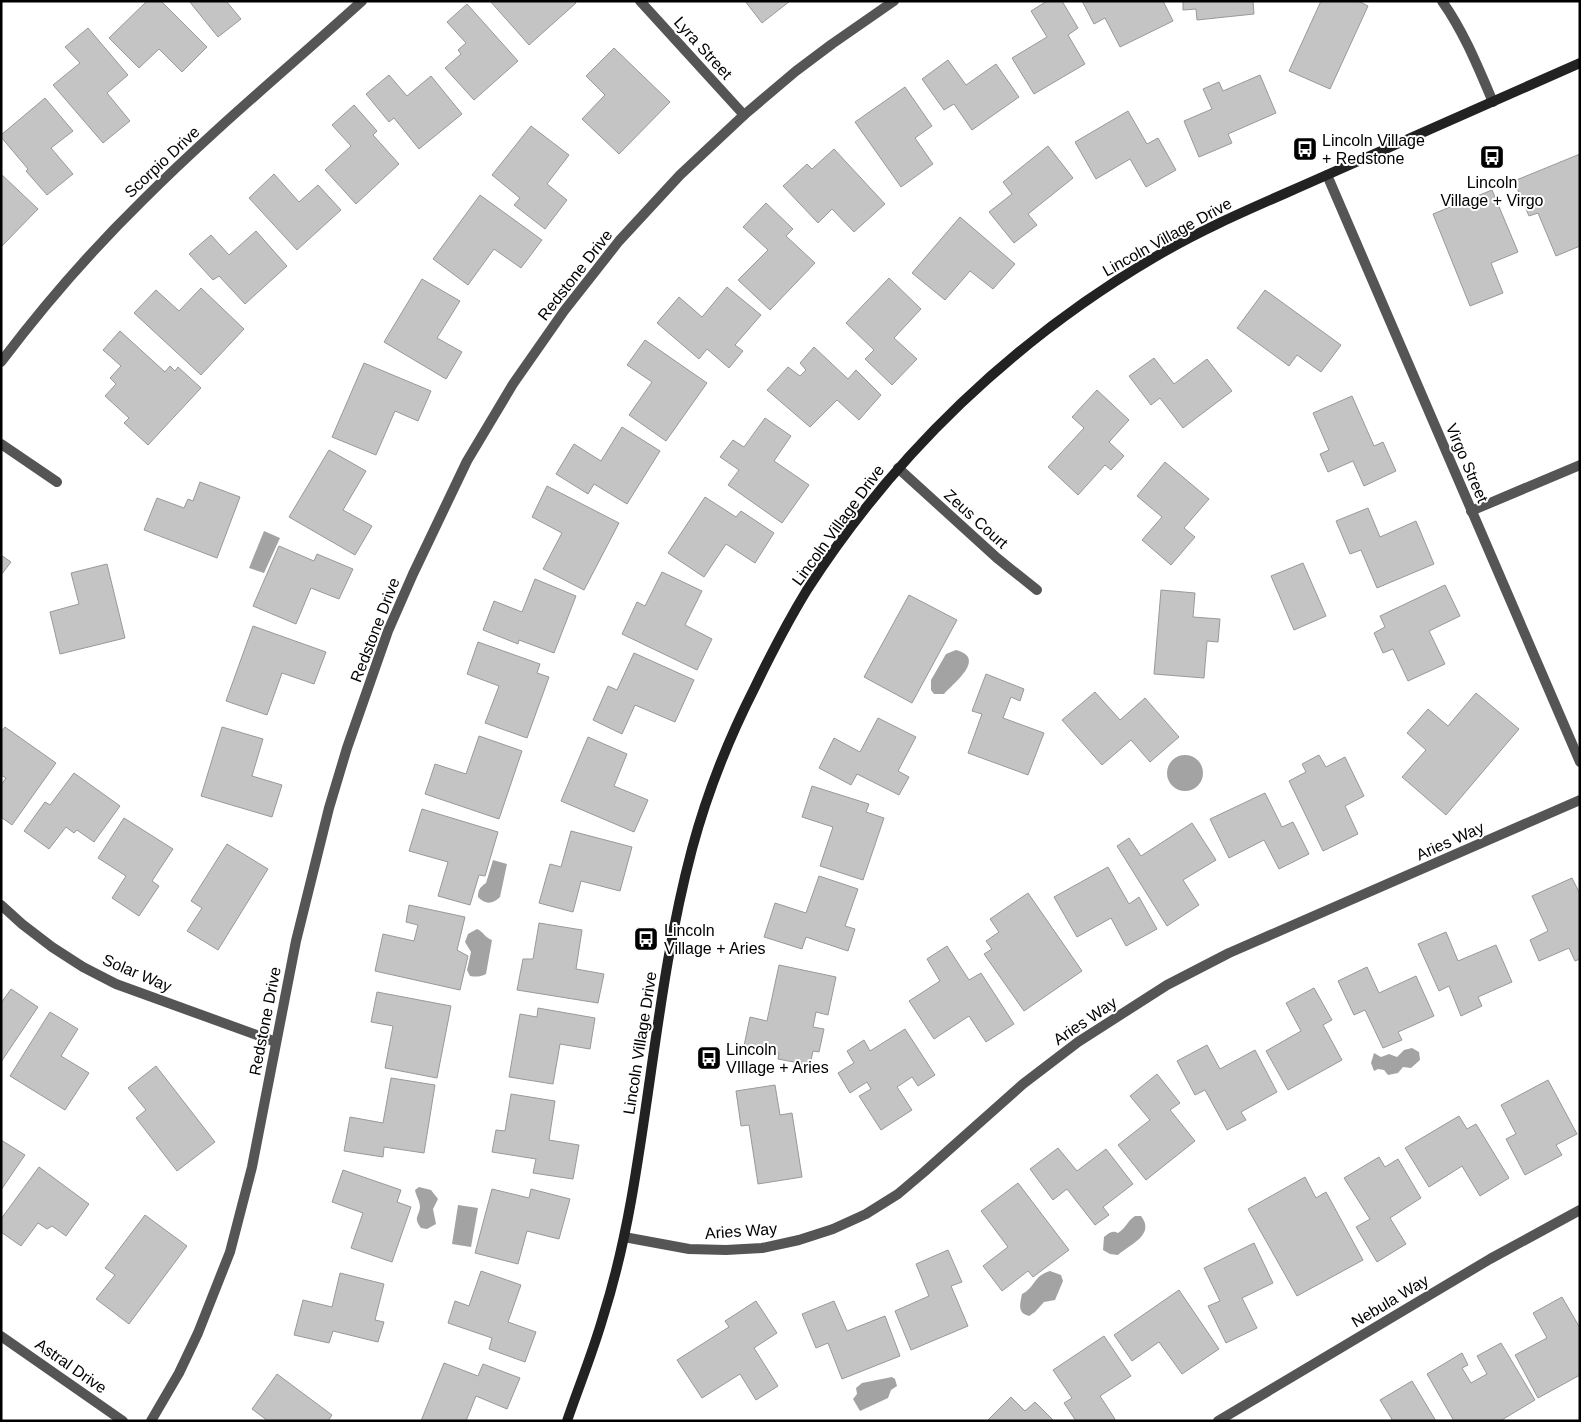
<svg xmlns="http://www.w3.org/2000/svg" width="1581" height="1422" font-family="Helvetica,sans-serif">
  <style>
    .water { fill: #a3a3a3 }
    .building { fill: #c4c4c4; stroke: #999 }
    .lines { fill: none; stroke-linecap: round; stroke-linejoin: round }
    .street { stroke: #555; stroke-width: 10 }
    .secondary { stroke: #222; stroke-width: 10 }
    .labels { text-anchor: middle; dominant-baseline: central; stroke-width: 4; stroke-linejoin: round; paint-order: stroke }
    .street-label { font-size: 16px; fill: #000; stroke: #fff }
    .poi-label { font-size: 16px; fill: #000; stroke: #fff; text-anchor: start }
  </style>
  <rect width="100%" height="100%" fill="#fff"/>
  <g class="water">
    <polygon points="264,531 280,538 264,573 249,568"/>
    <path d="M956 650C987 658 954 683 944 694H934L931 690V680L946 654Z"/>
    <circle cx="1185" cy="773" r="18"/>
    <path d="M493 860 507 864 500 897C492 905 485 904 478 897 478 890 480 887 486 883Z"/>
    <path d="M477 929C484 932 485 938 492 940L486 974C480 977 476 977 470 976L467 970 471 952 465 942 468 934Z"/>
    <polygon points="1412,1048 1419,1052 1420,1060 1411,1068 1403,1067 1398,1073 1388,1075 1384,1070 1378,1069 1374,1071 1371,1063 1374,1053 1381,1057 1389,1054 1397,1057 1404,1050"/>
    <path d="M419 1187 431 1190 438 1199 433 1209 436 1224 427 1229 421 1228C413 1217 419 1217 420 1207 420 1201 416 1196 415 1190Z"/>
    <polygon points="458,1205 478,1208 471,1247 452,1244"/>
    <path d="M1135 1216H1141C1156 1235 1129 1245 1118 1255L1110 1254 1103 1250 1104 1237C1109 1233 1112 1230 1118 1233 1127 1227 1128 1220 1135 1216Z"/>
    <path d="M1050 1271 1061 1275 1063 1281 1055 1300 1044 1302 1035 1312 1029 1316C1017 1313 1020 1304 1022 1294 1035 1288 1033 1276 1050 1271Z"/>
    <polygon points="892,1377 895,1379 897,1386 891,1390 888,1398 860,1411 853,1399 857,1394 856,1388 862,1383"/>
  </g>
  <g class="building">
    <polygon points="147,1 161,1 207,47 182,72 159,49 139,68 109,38"/>
    <polygon points="189,1 226,1 241,19 218,37"/>
    <polygon points="490,1 575,1 576,3 529,45"/>
    <polygon points="745,1 790,1 762,23"/>
    <polygon points="1047,1 1062,1 1078,28 1068,35 1085,64 1034,94 1012,58 1047,37 1031,11"/>
    <polygon points="1082,1 1163,1 1173,21 1120,47 1105,18 1094,24"/>
    <polygon points="1183,1 1253,1 1254,14 1197,20 1196,9 1183,10"/>
    <polygon points="1321,1 1358,1 1368,6 1330,89 1289,71"/>
    <polygon points="467,4 518,61 474,100 445,68 461,54 458,50 466,43 447,22"/>
    <polygon points="88,28 128,75 107,93 130,121 103,143 53,85 80,63 65,47"/>
    <polygon points="614,48 670,102 619,154 582,119 605,95 586,76"/>
    <polygon points="948,60 966,85 996,64 1019,97 972,130 954,104 944,110 922,79"/>
    <polygon points="389,75 407,96 431,76 462,114 419,149 394,118 389,122 366,94"/>
    <polygon points="1260,75 1276,113 1228,134 1232,143 1199,157 1184,121 1212,109 1203,89 1219,82 1223,91"/>
    <polygon points="905,87 932,126 915,138 933,164 901,187 855,122"/>
    <polygon points="45,98 73,131 51,148 73,174 47,195 26,171 28,169 1,137 1,135"/>
    <polygon points="354,105 377,131 373,135 399,164 356,204 325,170 351,146 332,125"/>
    <polygon points="1128,111 1147,144 1158,138 1176,170 1146,187 1130,159 1096,179 1075,142"/>
    <polygon points="531,126 569,155 547,184 567,200 545,229 514,205 520,198 492,175"/>
    <polygon points="1048,146 1073,178 1028,214 1037,225 1014,243 989,212 1012,194 1003,182"/>
    <polygon points="834,149 885,204 854,232 832,209 818,223 783,186 807,164 812,169"/>
    <polygon points="1580,154 1580,246 1556,256 1538,213 1529,216 1514,181"/>
    <polygon points="1,174 38,209 1,247"/>
    <polygon points="274,174 299,202 318,185 341,210 297,250 249,198"/>
    <polygon points="1492,190 1518,252 1491,263 1503,293 1470,306 1433,214"/>
    <polygon points="480,195 542,240 521,268 494,249 468,285 433,259"/>
    <polygon points="766,203 793,229 786,236 815,263 770,310 738,280 768,250 743,227"/>
    <polygon points="960,217 1015,264 993,289 970,271 945,300 912,273"/>
    <polygon points="256,231 287,266 245,304 219,276 213,280 189,254 211,235 229,255"/>
    <polygon points="889,278 921,309 894,338 917,359 892,385 865,359 874,350 846,323"/>
    <polygon points="422,279 460,301 437,338 462,352 446,379 384,342"/>
    <polygon points="727,287 761,315 735,345 743,351 729,368 707,349 699,359 657,323 679,297 702,317"/>
    <polygon points="201,288 244,329 201,375 134,313 156,290 179,311"/>
    <polygon points="1265,290 1341,345 1321,372 1297,355 1289,366 1237,328"/>
    <polygon points="120,331 165,372 170,366 175,371 178,367 201,388 148,445 124,423 129,418 105,396 116,384 110,378 121,366 103,350"/>
    <polygon points="645,340 707,383 666,441 629,415 652,382 627,365"/>
    <polygon points="814,347 848,379 856,370 881,395 859,420 837,400 810,427 767,390 788,367 800,376 806,370 800,363"/>
    <polygon points="1154,358 1174,384 1207,359 1232,391 1183,428 1160,398 1151,405 1129,376"/>
    <polygon points="364,363 431,391 418,421 395,411 376,455 332,437"/>
    <polygon points="1097,390 1129,420 1109,442 1124,456 1111,470 1105,465 1078,495 1048,467 1084,428 1072,417"/>
    <polygon points="1352,396 1374,446 1383,442 1396,471 1364,486 1353,461 1328,472 1320,454 1329,450 1313,413"/>
    <polygon points="765,418 791,436 774,461 809,485 782,523 728,485 739,470 720,457 733,440 744,447"/>
    <polygon points="622,427 660,451 627,504 594,484 588,494 556,474 574,444 601,461"/>
    <polygon points="329,450 366,471 343,510 372,526 355,555 289,517"/>
    <polygon points="1165,462 1209,499 1184,528 1195,537 1171,565 1142,540 1162,517 1137,496"/>
    <polygon points="200,482 240,497 217,558 144,530 157,498 184,508 188,499 193,501"/>
    <polygon points="547,486 619,523 584,590 543,569 562,533 532,517"/>
    <polygon points="705,497 736,517 741,511 774,533 755,563 726,544 704,577 668,553"/>
    <polygon points="1368,508 1380,537 1416,521 1434,564 1377,588 1361,550 1350,554 1336,521"/>
    <polygon points="279,546 314,561 317,554 353,569 339,599 311,588 296,624 253,606"/>
    <polygon points="1,555 11,562 1,575"/>
    <polygon points="1303,563 1326,616 1294,630 1271,576"/>
    <polygon points="107,564 125,638 60,654 50,612 79,604 71,573"/>
    <polygon points="662,572 702,591 685,625 712,639 697,670 622,634 637,602 645,606"/>
    <polygon points="535,579 576,596 554,653 519,640 518,644 483,630 494,601 522,612"/>
    <polygon points="1445,585 1460,616 1429,631 1445,664 1408,681 1393,649 1383,653 1374,633 1385,627 1380,616"/>
    <polygon points="1161,590 1195,593 1193,617 1220,619 1218,642 1207,641 1204,678 1154,674"/>
    <polygon points="909,595 957,620 912,703 864,677"/>
    <polygon points="253,626 326,652 314,684 282,673 267,715 226,701"/>
    <polygon points="478,642 540,664 537,673 549,677 527,738 485,723 499,686 467,674"/>
    <polygon points="634,653 694,680 675,722 635,705 622,734 593,720 608,686 617,690"/>
    <polygon points="986,674 1024,689 1020,701 1011,697 1003,718 1044,733 1028,775 968,753 982,714 972,711"/>
    <polygon points="1095,692 1120,720 1145,698 1179,737 1150,762 1131,740 1102,765 1062,720"/>
    <polygon points="1476,693 1519,729 1446,815 1402,777 1426,750 1407,733 1428,709 1448,726"/>
    <polygon points="878,718 916,737 898,771 909,777 899,795 857,774 851,785 819,768 834,738 860,752"/>
    <polygon points="5,727 56,763 12,825 1,817 1,785 6,778 1,775 1,732"/>
    <polygon points="222,727 263,739 252,776 282,785 272,817 201,796"/>
    <polygon points="479,736 522,751 499,819 425,794 435,764 466,774"/>
    <polygon points="588,737 627,754 614,786 648,800 634,832 561,801"/>
    <polygon points="1319,755 1326,767 1345,757 1364,796 1345,806 1358,834 1323,851 1289,781 1306,772 1302,764"/>
    <polygon points="74,773 120,806 94,842 77,830 74,833 66,827 49,849 24,831 45,802 50,805"/>
    <polygon points="812,786 869,804 866,812 884,818 863,880 820,866 833,827 802,817"/>
    <polygon points="1265,793 1282,827 1293,822 1309,854 1279,869 1264,840 1229,858 1210,819"/>
    <polygon points="422,809 498,832 485,876 479,875 470,905 438,896 448,862 409,851"/>
    <polygon points="124,818 173,849 152,881 159,886 139,916 112,898 126,876 98,858"/>
    <polygon points="1192,823 1216,860 1183,880 1199,905 1167,926 1117,846 1129,838 1141,856"/>
    <polygon points="571,831 632,847 620,891 581,881 573,912 539,903 550,864 561,867"/>
    <polygon points="227,844 268,869 218,950 187,931 202,908 191,901"/>
    <polygon points="1108,867 1129,904 1139,897 1157,929 1126,946 1111,918 1077,937 1054,897"/>
    <polygon points="819,876 858,889 845,926 855,929 848,951 806,937 802,949 764,937 775,903 806,913"/>
    <polygon points="1572,878 1580,894 1580,959 1575,961 1569,948 1539,961 1530,940 1548,931 1532,896"/>
    <polygon points="1028,893 1082,971 1024,1011 984,954 992,949 986,941 999,932 990,919"/>
    <polygon points="409,905 465,917 457,950 468,956 460,990 375,971 383,934 414,941 418,925 406,922"/>
    <polygon points="539,923 582,930 576,969 604,974 598,1003 517,990 523,959 533,959"/>
    <polygon points="1446,932 1458,961 1496,945 1512,982 1478,997 1482,1006 1461,1016 1449,986 1439,991 1418,944"/>
    <polygon points="947,946 969,980 981,973 1014,1024 986,1042 969,1016 934,1039 909,1001 940,981 927,959"/>
    <polygon points="779,965 836,977 828,1015 816,1012 813,1027 824,1029 819,1052 813,1051 810,1065 778,1059 779,1053 744,1046 750,1017 767,1021"/>
    <polygon points="1367,967 1379,993 1416,976 1434,1016 1398,1032 1402,1040 1383,1048 1365,1010 1354,1015 1338,981"/>
    <polygon points="1314,988 1332,1020 1323,1025 1342,1060 1288,1090 1266,1051 1301,1031 1286,1003"/>
    <polygon points="11,989 38,1007 1,1062 1,1003"/>
    <polygon points="377,992 451,1006 437,1078 385,1068 393,1026 371,1022"/>
    <polygon points="538,1008 595,1018 590,1049 560,1044 553,1084 509,1077 520,1014 537,1017"/>
    <polygon points="50,1012 78,1029 61,1056 89,1073 65,1110 10,1076"/>
    <polygon points="905,1029 935,1075 918,1086 912,1077 897,1087 912,1110 881,1130 859,1096 871,1089 867,1082 850,1093 838,1073 854,1063 847,1051 864,1040 870,1051"/>
    <polygon points="1207,1045 1220,1069 1255,1050 1277,1092 1241,1112 1246,1120 1227,1130 1205,1090 1195,1095 1177,1061"/>
    <polygon points="156,1066 215,1142 177,1171 136,1118 146,1110 128,1088"/>
    <polygon points="1157,1074 1180,1103 1170,1110 1195,1141 1146,1180 1118,1145 1150,1120 1130,1096"/>
    <polygon points="391,1078 435,1085 424,1153 384,1147 383,1157 344,1151 350,1117 383,1123"/>
    <polygon points="1548,1080 1577,1134 1556,1145 1562,1155 1525,1175 1506,1139 1516,1134 1501,1105"/>
    <polygon points="775,1085 780,1115 792,1113 802,1177 758,1184 749,1125 741,1126 736,1091"/>
    <polygon points="511,1094 555,1101 549,1140 579,1145 573,1179 533,1173 536,1159 492,1152 496,1130 505,1131"/>
    <polygon points="1459,1116 1467,1129 1476,1124 1509,1178 1480,1196 1462,1166 1429,1187 1405,1148"/>
    <polygon points="1,1140 25,1155 1,1190"/>
    <polygon points="1058,1148 1077,1171 1106,1149 1133,1184 1103,1207 1109,1215 1095,1225 1067,1189 1053,1200 1030,1169"/>
    <polygon points="1379,1157 1385,1167 1398,1159 1421,1198 1390,1218 1406,1244 1377,1262 1356,1227 1370,1219 1344,1178"/>
    <polygon points="39,1167 89,1204 66,1236 52,1226 47,1229 38,1223 21,1246 1,1232 1,1219"/>
    <polygon points="343,1170 401,1190 397,1202 411,1207 392,1262 351,1248 363,1213 332,1202"/>
    <polygon points="1305,1177 1316,1198 1326,1192 1363,1260 1297,1296 1248,1209"/>
    <polygon points="1018,1183 1069,1250 1033,1277 1028,1271 1002,1291 983,1266 1008,1247 981,1211"/>
    <polygon points="492,1189 529,1198 531,1189 570,1199 559,1239 527,1231 518,1264 475,1253"/>
    <polygon points="145,1215 187,1246 129,1324 96,1299 115,1275 105,1268"/>
    <polygon points="1254,1243 1273,1283 1242,1298 1257,1328 1226,1343 1208,1306 1220,1301 1204,1268"/>
    <polygon points="948,1250 962,1282 951,1286 968,1326 911,1350 895,1311 929,1296 916,1264"/>
    <polygon points="481,1271 521,1285 508,1322 536,1332 525,1362 489,1349 492,1338 448,1323 455,1301 469,1306"/>
    <polygon points="340,1273 384,1284 375,1320 384,1322 378,1342 333,1331 329,1343 294,1335 303,1300 332,1307"/>
    <polygon points="1179,1290 1219,1349 1182,1374 1159,1342 1132,1361 1114,1335"/>
    <polygon points="1562,1297 1580,1328 1580,1375 1538,1398 1515,1355 1547,1338 1533,1313"/>
    <polygon points="756,1301 777,1333 754,1348 778,1386 756,1400 740,1374 702,1398 677,1360 729,1327 725,1321"/>
    <polygon points="834,1301 847,1331 885,1316 900,1356 842,1379 828,1343 816,1348 802,1314"/>
    <polygon points="1104,1336 1131,1376 1100,1396 1115,1419 1112,1421 1076,1421 1064,1403 1072,1398 1053,1370"/>
    <polygon points="1501,1343 1535,1400 1500,1421 1454,1421 1427,1374 1462,1353 1468,1365 1462,1368 1471,1383 1487,1374 1477,1356"/>
    <polygon points="444,1363 478,1376 483,1364 520,1378 507,1409 476,1396 466,1421 421,1421"/>
    <polygon points="277,1374 332,1415 328,1421 268,1421 252,1409"/>
    <polygon points="1412,1381 1436,1421 1393,1421 1380,1400"/>
    <polygon points="1011,1397 1025,1411 1035,1402 1054,1421 987,1421"/>
  </g>
  <g class="lines">
    <g class="street">
      <polyline points="640,1 744,115"/>
      <path d="M1442 1C1464 32 1478 67 1493 102"/>
      <polyline points="1327,175 1580,762"/>
      <path d="M1 362C44 305 92 250 143 200 213 130 289 67 362 1"/>
      <polyline points="1,444 57,482"/>
      <polyline points="898,468 997,558 1037,590"/>
      <polyline points="1471,511 1580,465"/>
      <polyline points="1,905 22,924 52,947 83,967 116,984 276,1042"/>
      <polyline points="624,1237 689,1249 726,1250 762,1248 799,1240 833,1229 866,1214 898,1194 924,1172 1023,1084 1078,1042 1167,985 1229,953 1580,800"/>
      <polyline points="1,1336 123,1421"/>
      <polyline points="151,1421 179,1373 198,1333 230,1252 252,1167 296,941 329,808 347,748 388,631 413,574 467,461 513,384 564,311 619,241 680,175 744,115 796,71 832,44 894,1"/>
      <polyline points="1218,1421 1490,1259 1580,1210"/>
    </g>
    <path class="secondary" d="M567 1421C579 1386 593 1352 603 1317 615 1279 624 1240 631 1201 652 1084 661 965 692 849 707 793 729 738 755 687 771 654 788 621 807 590 894 454 1015 339 1155 257 1207 226 1264 203 1320 178 1406 140 1493 102 1580 63"/>
  </g>
  <defs>
    <symbol id="bus-square" viewBox="-11 -11 22 22"><rect x="-9" y="-9" width="18" height="18" rx="4" fill="#000" stroke="#fff"/><path d="M-5-6H5V4H4V6H2V4H-2V6H-4V4H-5ZM-3.5-4V0h7V-4ZM-3.5 1.2v1.5H-2V1.2ZM2 1.2v1.5H3.5V1.2Z" fill="#fff"/></symbol>
  </defs>
  <g fill-rule="evenodd">
    <use href="#bus-square" x="1291" y="135" width="28" height="28"/>
    <use href="#bus-square" x="1478" y="143" width="28" height="28"/>
    <use href="#bus-square" x="632" y="925" width="28" height="28"/>
    <use href="#bus-square" x="695" y="1044" width="28" height="28"/>
  </g>
  <g class="labels">
    <g class="street-label">
      <text transform="translate(703 48) rotate(48)">Lyra Street</text>
      <text transform="translate(162 162) rotate(-43)">Scorpio Drive</text>
      <text transform="translate(1167 237) rotate(-29)">Lincoln Village Drive</text>
      <text transform="translate(575 275) rotate(-52)">Redstone Drive</text>
      <text transform="translate(1467 463) rotate(67)">Virgo Street</text>
      <text transform="translate(976 519) rotate(42)">Zeus Court</text>
      <text transform="translate(838 525) rotate(-54)">Lincoln Village Drive</text>
      <text transform="translate(375 630) rotate(-69)">Redstone Drive</text>
      <text transform="translate(1450 841) rotate(-24)">Aries Way</text>
      <text transform="translate(137 973) rotate(23)">Solar Way</text>
      <text transform="translate(265 1021) rotate(-79)">Redstone Drive</text>
      <text transform="translate(1085 1021) rotate(-34)">Aries Way</text>
      <text transform="translate(640 1043) rotate(-81)">Lincoln Village Drive</text>
      <text transform="translate(741 1231) rotate(-4)">Aries Way</text>
      <text transform="translate(1390 1301) rotate(-31)">Nebula Way</text>
      <text transform="translate(71 1366) rotate(35)">Astral Drive</text>
    </g>
    <g class="poi-label">
      <text x="1322" y="140">Lincoln Village<tspan x="1322" dy="18">+ Redstone</tspan></text>
      <text x="1492" y="182" text-anchor="middle">Lincoln<tspan x="1492" dy="18">Village + Virgo</tspan></text>
      <text x="664" y="930">Lincoln<tspan x="664" dy="18">Village + Aries</tspan></text>
      <text x="726" y="1049">Lincoln<tspan x="726" dy="18">VIllage + Aries</tspan></text>
    </g>
  </g>
  <rect width="1581" height="1422" fill="none" stroke="#000000" stroke-width="5"/>
</svg>
